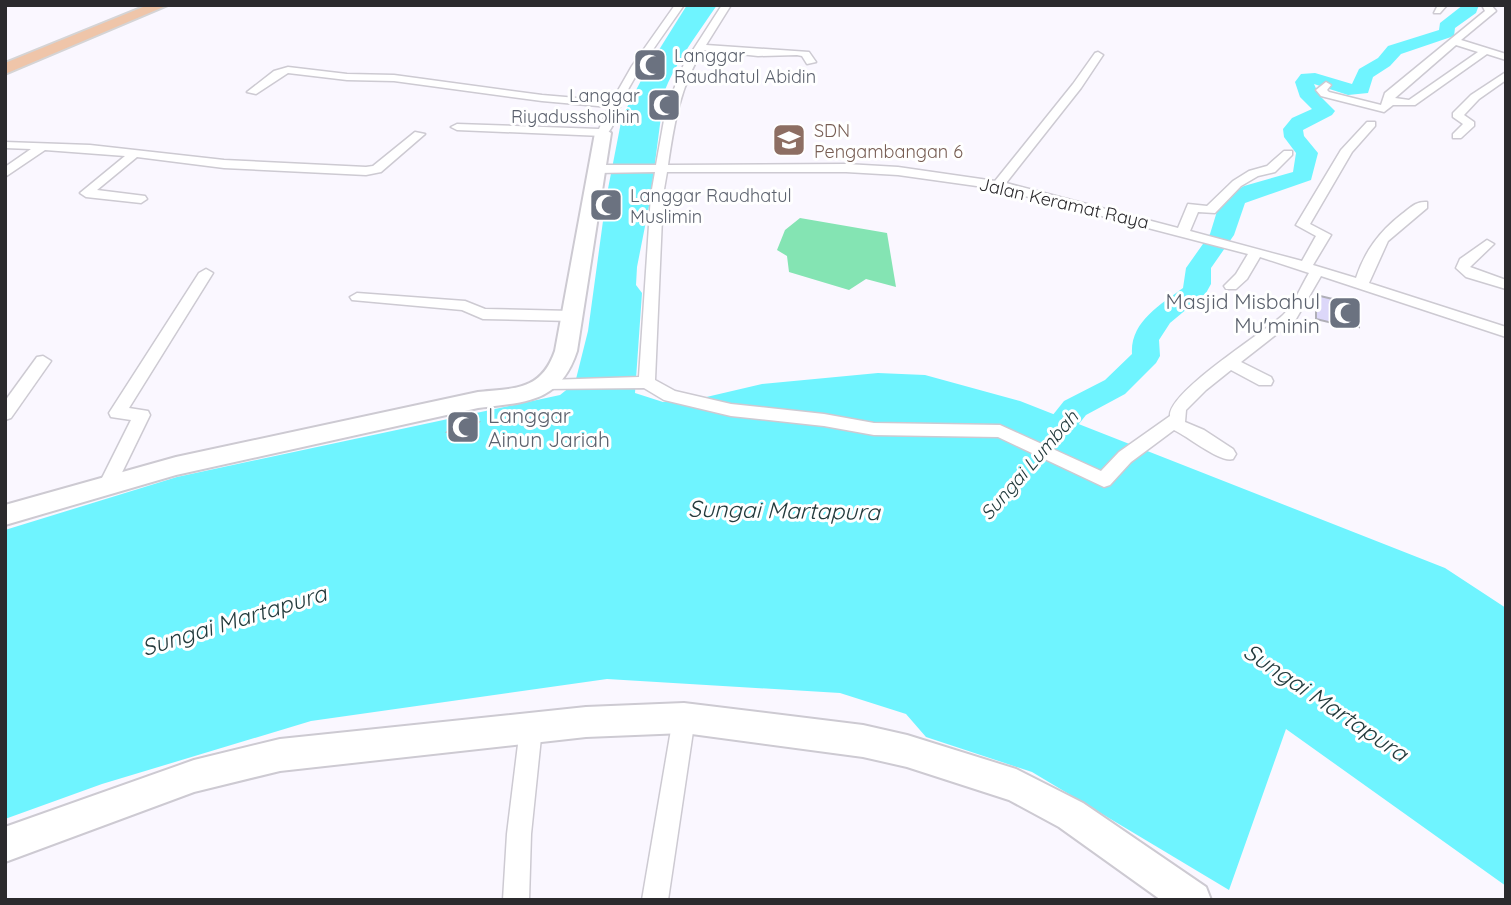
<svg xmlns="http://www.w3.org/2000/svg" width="1511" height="905" font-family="Quicksand,sans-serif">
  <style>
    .green { fill: #84e4b3 }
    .water { fill: #6ff4ff }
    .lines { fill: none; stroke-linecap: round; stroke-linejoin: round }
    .river { fill: #6ff4ff; fill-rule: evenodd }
    .building { fill: #dcd7f9; stroke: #b0afb7; stroke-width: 2 }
    .street-casing { stroke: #cdcad2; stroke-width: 3 }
    .secondary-casing { stroke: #cdcad2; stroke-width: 4 }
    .primary-casing { stroke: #d5d4d5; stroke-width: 4 }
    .street { fill: #fff; fill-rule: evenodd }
    .secondary { fill: #fff; fill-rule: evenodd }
    .primary { fill: #efc5a9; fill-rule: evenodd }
    .labels { text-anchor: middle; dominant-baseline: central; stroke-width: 6; stroke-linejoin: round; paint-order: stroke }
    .far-worship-label { font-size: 18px; fill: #5b616d; stroke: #fff; text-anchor: start }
    .far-education-label { font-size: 18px; fill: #785e54; stroke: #fff; text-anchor: start }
    .far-street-label { font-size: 18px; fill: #2b2a2d; stroke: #fff }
    .far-water-label { font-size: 19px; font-style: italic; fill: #243b3d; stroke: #fff }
    .worship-label { font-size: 21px; fill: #5b616d; stroke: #fff; text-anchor: end }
    .water-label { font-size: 23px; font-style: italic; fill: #243b3d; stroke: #fff }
  </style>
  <rect width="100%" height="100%" fill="#faf7ff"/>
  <polygon class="green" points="800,218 887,233 896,287 866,279 849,290 789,272 787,256 777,250 785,230"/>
  <path class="water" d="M687 5H717C702 28 658 85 662 109L650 201 637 267 636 285 642 293 635 393 663 402H685L762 384 878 373 925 375 1020 401 1445 568 1506 608V886L1286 729 1229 890 1032 772 926 737 906 714 840 693 607 679 311 721 102 784 5 819V530L177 477 560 395 575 383 588 331 606 199 622 117 647 69Z"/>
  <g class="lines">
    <path class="river" d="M1463 5H1479L1476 13 1455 28 1454 36 1401 54 1390 66 1373 77 1368 93 1348 95 1314 84 1319 95 1335 111 1332 115 1303 130 1304 136 1318 153 1311 180 1245 203 1234 235 1211 268V284L1206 293 1170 323 1159 340 1160 356 1156 363 1125 394 1086 415 1051 459 1040 462 1029 459 1024 451 1064 401 1105 380 1132 354C1130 322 1160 305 1183 288L1186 268 1210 234 1218 208 1226 196 1244 186 1293 172 1296 153 1284 137 1283 129 1292 118 1312 109 1300 97 1295 82 1301 74 1315 73 1352 84 1359 69 1378 58 1388 46 1439 30 1440 23Z"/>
  </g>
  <g class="building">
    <polygon points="1316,295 1358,305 1359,327 1353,325 1353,328 1316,319"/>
    <polygon points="463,416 479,422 463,438 447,432"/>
  </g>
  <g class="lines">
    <defs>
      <g id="street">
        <path d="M675 5H684C663 36 640 65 623 99 618 109 614 132 603 136L457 130 451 127 457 124 599 129 609 107 542 101 394 81 347 80 288 73 256 94 247 92 274 71 288 67 347 74 394 75 542 95 612 101 632 66Z"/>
        <path d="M722 5H731L706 45 809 52 816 62 807 64 802 56 797 55 758 56 703 50C680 86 674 124 668 165L846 164 898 167 995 181 1073 84 1095 53 1098 52 1103 55 1081 88 1006 183 1178 228 1188 204 1207 206 1233 181 1249 171 1267 166 1284 151H1292V155L1275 172 1258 176 1241 186 1215 213 1198 212 1190 231 1302 261 1316 236 1296 225 1341 150 1367 122H1375V126L1352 152 1310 224 1331 235 1313 265 1356 278C1365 251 1379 232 1402 214 1410 208 1416 201 1427 202V208L1388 241 1369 283 1506 327V337L1321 276 1296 319 1241 362 1271 377 1273 381 1271 385H1259L1231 370 1206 390 1186 410 1185 422 1204 430 1233 449 1236 454 1233 459C1220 463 1189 437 1174 430L1131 462 1110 485 1104 487 998 437 874 435 824 426 731 416 664 400 644 388 542 389 540 385 542 381 548 380 639 377 651 195 655 172 596 173 590 169 596 165H656L666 109 684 64ZM667 172H846L898 175 998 189 1248 254 1236 274 1224 286 1226 289H1236L1247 279 1260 257 1309 273C1301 286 1294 305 1283 315 1263 333 1168 392 1170 416L1119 452 1101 471 1000 425 874 423 824 414 731 404 675 391 655 380 663 195Z"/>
        <polygon points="1438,5 1447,5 1440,13 1434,13"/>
        <path d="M1482 5H1491L1496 11 1461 40 1506 54V60L1487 54 1415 105H1393L1384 112 1321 96 1316 90 1326 82 1331 85 1327 90 1329 92 1381 105 1385 93 1485 11ZM1456 45 1478 52 1409 100 1395 98Z"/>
        <polygon points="1506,72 1506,80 1479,99 1464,115 1474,122 1474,126 1461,138 1453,138 1453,134 1463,124 1453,117 1453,113 1471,95"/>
        <polygon points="415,132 425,134 381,172 366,175 224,168 137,157 97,190 145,196 147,199 141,203 86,197 80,193 125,156 45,150 5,177 5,167 31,149 5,148 5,142 90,145 224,160 366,167 373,166"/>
        <polygon points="1487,240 1494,244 1470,267 1506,280 1506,289 1466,277 1456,268 1460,259"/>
        <polygon points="206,269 213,273 129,408 148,411 150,415 113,491 101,491 98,486 131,420 111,417 109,413 199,273"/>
        <polygon points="357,293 465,301 485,309 572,311 579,316 572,321 483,319 462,310 352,300 350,297"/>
        <polygon points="43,356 51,361 11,418 5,420 5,401 37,357"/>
        <polygon points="684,707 692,710 695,718 668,900 642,900 673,718 676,710"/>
        <polygon points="531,717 539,720 542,728 531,834 529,900 503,900 507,834 520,728 523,720"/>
      </g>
      <g id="secondary">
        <path d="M603 128 611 133 577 351C560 403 526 402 478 408L176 475 5 525V505L176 457 478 392C515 388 541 391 555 351L595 133Z"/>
        <polygon points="684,703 863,725 907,735 1016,769 1083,803 1206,887 1211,900 1161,900 1059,827 1009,800 907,767 863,757 684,733 586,737 280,771 194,792 5,862 5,827 194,760 280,739 586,707"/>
      </g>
      <polygon id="primary" points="148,5 168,5 5,74 5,63"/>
    </defs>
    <use href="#street" class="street-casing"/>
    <use href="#secondary" class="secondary-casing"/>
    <use href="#primary" class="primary-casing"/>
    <use href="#street" class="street"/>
    <use href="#secondary" class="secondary"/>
    <use href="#primary" class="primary"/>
  </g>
  <defs>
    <symbol id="mosque-square" viewBox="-11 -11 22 22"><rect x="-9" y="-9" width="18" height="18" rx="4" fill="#6b7280" stroke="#fff"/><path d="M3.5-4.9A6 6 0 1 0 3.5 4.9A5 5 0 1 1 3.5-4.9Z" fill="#fff"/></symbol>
    <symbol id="school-square" viewBox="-11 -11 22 22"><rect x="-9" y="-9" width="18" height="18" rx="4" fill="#8d6e63" stroke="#fff"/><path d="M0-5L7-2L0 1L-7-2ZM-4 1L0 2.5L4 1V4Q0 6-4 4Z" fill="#fff"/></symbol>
  </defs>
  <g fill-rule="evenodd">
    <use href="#mosque-square" x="631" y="46" width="38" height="38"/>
    <use href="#mosque-square" x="645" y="86" width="38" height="38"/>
    <use href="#school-square" x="770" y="121" width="38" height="38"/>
    <use href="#mosque-square" x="587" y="186" width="38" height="38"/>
    <use href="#mosque-square" x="1326" y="294" width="38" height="38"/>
    <use href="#mosque-square" x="444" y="408" width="38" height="38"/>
  </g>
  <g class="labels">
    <g class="far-worship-label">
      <text x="674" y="55">Langgar<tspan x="674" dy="21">Raudhatul Abidin</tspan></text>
      <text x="640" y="95" text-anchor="end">Langgar<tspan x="640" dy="21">Riyadussholihin</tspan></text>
      <text x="630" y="195">Langgar Raudhatul<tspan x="630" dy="21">Muslimin</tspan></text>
    </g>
    <g class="far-education-label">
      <text x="814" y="130">SDN<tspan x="814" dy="21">Pengambangan 6</tspan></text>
    </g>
    <g class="far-street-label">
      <text transform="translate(1064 203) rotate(13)">Jalan Keramat Raya</text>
    </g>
    <g class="far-water-label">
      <text transform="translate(1029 465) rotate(-49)">Sungai Lumbah</text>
    </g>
    <g class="worship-label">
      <text x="1320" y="301">Masjid Misbahul<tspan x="1320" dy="24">Mu'minin</tspan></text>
      <text x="488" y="415" text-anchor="start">Langgar<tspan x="488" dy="24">Ainun Jariah</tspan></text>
    </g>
    <g class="water-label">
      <text transform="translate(784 510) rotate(1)">Sungai Martapura</text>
      <text transform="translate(234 620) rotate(-17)">Sungai Martapura</text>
      <text transform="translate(1326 702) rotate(34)">Sungai Martapura</text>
    </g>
  </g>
  <rect width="1511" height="905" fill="none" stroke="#2b2a2d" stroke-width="14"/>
</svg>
